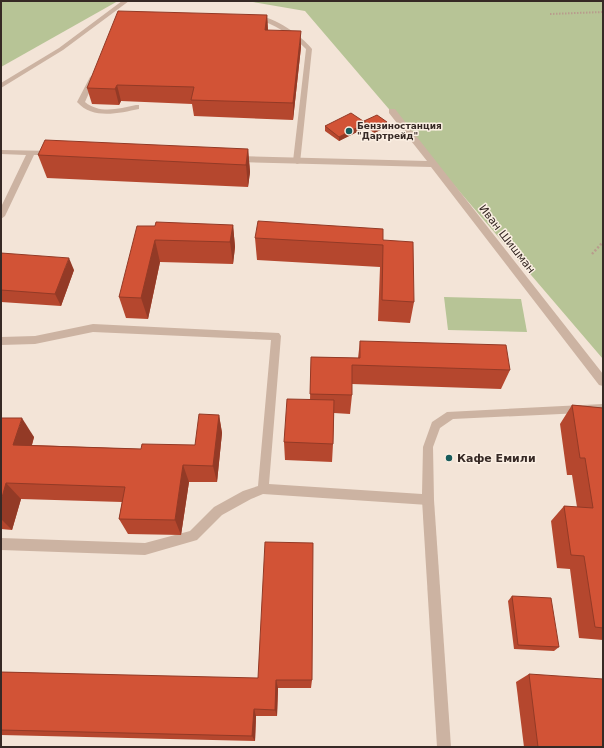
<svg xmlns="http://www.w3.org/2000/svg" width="604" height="748" font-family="'DejaVu Sans',sans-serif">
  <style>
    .green { fill: #b7c496 }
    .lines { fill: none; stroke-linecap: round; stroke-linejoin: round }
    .path-far1 { stroke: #b89c8c; stroke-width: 2; stroke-dasharray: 1.5 1.5; stroke-linecap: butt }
    .path { stroke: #b89c8c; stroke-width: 2.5; stroke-dasharray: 2 2; stroke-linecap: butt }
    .lane { fill: #ccb3a2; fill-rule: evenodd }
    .street { fill: #ccb3a2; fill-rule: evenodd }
    .wall { fill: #b5472e }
    .shaded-wall { fill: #933a26 }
    .building { fill: #d25336; stroke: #933a26 }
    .poi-dot { fill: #175b5b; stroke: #fbefe3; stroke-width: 1.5 }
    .labels { text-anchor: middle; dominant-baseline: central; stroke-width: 3; stroke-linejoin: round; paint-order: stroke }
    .far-poi-label { font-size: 9px; font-weight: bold; fill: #362925; stroke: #fbefe3; text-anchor: start }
    .street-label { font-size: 11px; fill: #362925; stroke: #fbefe3 }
    .poi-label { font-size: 11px; font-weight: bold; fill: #362925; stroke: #fbefe3; text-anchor: start }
  </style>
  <rect width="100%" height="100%" fill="#f3e4d7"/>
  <g class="green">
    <polygon points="1,1 118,1 1,67"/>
    <polygon points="247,1 603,1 603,359 305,11"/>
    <polygon points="444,297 521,299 527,332 448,330"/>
  </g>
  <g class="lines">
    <polyline class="path-far1" points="550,14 603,12"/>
    <polyline class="path" points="592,254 603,242"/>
    <g class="lane">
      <polygon points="122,1 129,1 63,50 1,88 1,83 59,48"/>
      <path d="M254 16C271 14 302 36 312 49L300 163 297 164 293 161 306 49C291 34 274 24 254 18Z"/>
      <path d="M93 75 96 77 85 102C99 114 119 109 136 105H139V109C119 113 93 120 77 102L90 77Z"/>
      <polygon points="428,495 432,496 434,500 451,747 437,747 422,500 424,496"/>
    </g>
    <g class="street">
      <polygon points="389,109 395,109 603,374 603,386 599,385 431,167 237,162 233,159 237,156 427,161 389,113"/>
      <polygon points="1,150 53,151 57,153 53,155 34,155 5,216 1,219 1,207 26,155 1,154"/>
      <polygon points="93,324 279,333 281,336 269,484 422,494 423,447 432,422 447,412 603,404 603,412 453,419 440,428 433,447 434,500 432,504 428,505 263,494 251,499 222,515 197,540 145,555 1,550 1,538 145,543 190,531 214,507 243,491 258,486 271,340 93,332 35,344 1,345 1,337 35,336"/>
    </g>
  </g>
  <g class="wall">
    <polygon points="267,15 268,30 301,47 293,120 194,116 192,104 121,101 119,105 92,104 87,88"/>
    <polygon points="364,121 387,122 387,127 374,133 365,126 365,128 339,141 325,131 325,126 364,122"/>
    <polygon points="248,149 250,172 248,187 47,178 38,155"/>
    <polygon points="233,225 235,247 233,264 160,262 148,319 126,318 119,297 155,226"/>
    <polygon points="255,238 383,240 414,302 410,323 378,321 380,267 257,260"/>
    <polygon points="1,253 74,270 61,306 1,302"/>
    <polygon points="360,341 510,370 501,389 352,384 352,395 350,414 334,413 333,444 332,462 285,460 284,442 310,400 311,357 358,358"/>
    <polygon points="572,405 603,408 603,640 579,638 570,569 557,568 551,521 564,506 577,507 572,475 567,475 560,424"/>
    <polygon points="219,415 222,433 217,482 189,482 181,535 128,534 119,519 122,502 21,499 12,530 1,529 1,418 34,437 32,445 141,449 195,445"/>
    <polygon points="512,596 559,647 554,651 514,649 508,601"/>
    <polygon points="1,672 312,680 311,688 278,688 277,716 256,716 255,741 1,735"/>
    <polygon points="529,674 603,747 524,747 516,682"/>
  </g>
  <g class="shaded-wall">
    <polygon points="267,15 268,32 265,30"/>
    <polygon points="301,31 301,47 293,120 293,103"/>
    <polygon points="117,85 121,101 119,105 115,89"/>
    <polygon points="387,122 387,127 374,133 375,128"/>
    <polygon points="366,123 365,128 339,141 339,137"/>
    <polygon points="248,149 250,172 248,187 246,165"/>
    <polygon points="233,225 235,247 233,264 230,242"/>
    <polygon points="155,240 160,262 148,319 141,298"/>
    <polygon points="69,258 74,270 61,306 55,294"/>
    <polygon points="219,415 222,433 217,482 213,466"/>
    <polygon points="22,418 34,437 27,462 13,445"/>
    <polygon points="183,465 189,482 181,535 175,520"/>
    <polygon points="6,483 21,499 12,530 1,519 1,501"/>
    <polygon points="276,680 278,688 277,716 275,710"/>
    <polygon points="254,709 256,716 255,741 252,736"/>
  </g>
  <g class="building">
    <polygon points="118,11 267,15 265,30 301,31 293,103 191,100 194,87 117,85 115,89 87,88"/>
    <polygon points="351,113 366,123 339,137 325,126"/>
    <polygon points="377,115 387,122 375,128 364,121"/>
    <polygon points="45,140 248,149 246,165 38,155"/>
    <polygon points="258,221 383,229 383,240 413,242 414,302 382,300 383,245 255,238"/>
    <polygon points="156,222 233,225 230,242 155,240 141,298 119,297 137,226 155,226"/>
    <polygon points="1,253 69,258 55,294 1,290"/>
    <polygon points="360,341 506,345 510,370 352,365 352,395 310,394 311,357 360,358"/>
    <polygon points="287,399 334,400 333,444 284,442"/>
    <polygon points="572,405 603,408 603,628 595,627 584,556 571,555 564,506 593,508 585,458 580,458"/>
    <polygon points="199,414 219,415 213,466 183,465 175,520 119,519 125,487 6,483 1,501 1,418 22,418 13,445 141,449 142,444 195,445"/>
    <polygon points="265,542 313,543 312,680 276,680 275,710 254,709 252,736 1,730 1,672 258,678"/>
    <polygon points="512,596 551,598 559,647 518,645"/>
    <polygon points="529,674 603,679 603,747 538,747"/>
  </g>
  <g class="poi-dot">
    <circle cx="349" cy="131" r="4"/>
    <circle cx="449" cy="458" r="4"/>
  </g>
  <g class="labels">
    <g class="far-poi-label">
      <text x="357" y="126">Бензиностанция<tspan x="357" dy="10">"Дартрейд"</tspan></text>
    </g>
    <g class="street-label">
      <text transform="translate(507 239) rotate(52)">Иван Шишман</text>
    </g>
    <g class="poi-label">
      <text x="457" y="458">Кафе Емили</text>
    </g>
  </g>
  <rect width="604" height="748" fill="none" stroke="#362925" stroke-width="4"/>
</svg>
